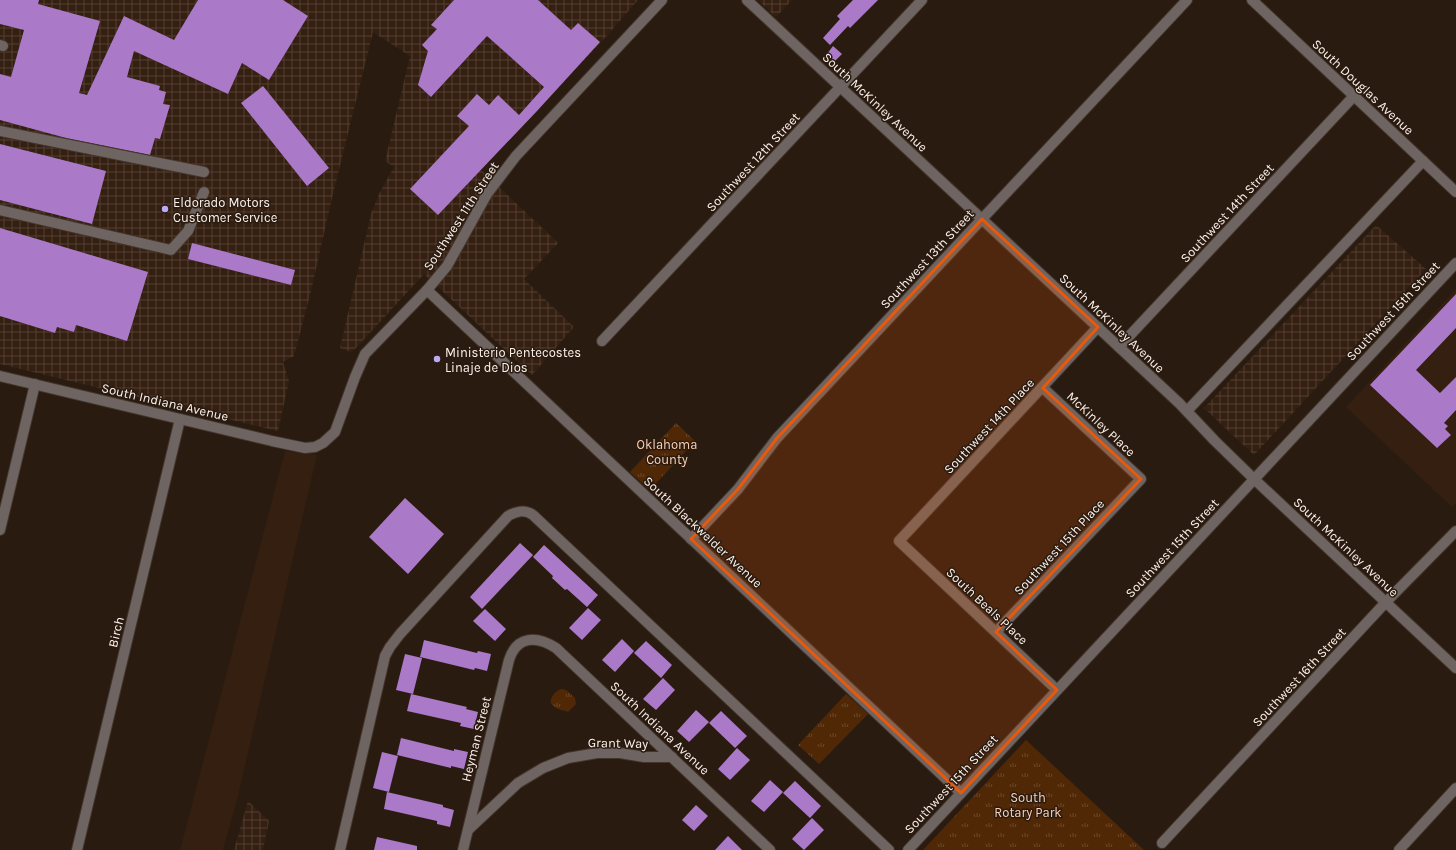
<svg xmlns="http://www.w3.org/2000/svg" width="1456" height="850" font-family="Karla,sans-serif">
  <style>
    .industrial { fill: url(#industrial-grid) }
    .built { fill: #341f11 }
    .park { fill: url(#park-tufts) }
    .building { fill: #aa79c8 }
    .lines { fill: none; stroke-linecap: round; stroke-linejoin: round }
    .minor-casing { stroke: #43352b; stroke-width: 12 }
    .minor { stroke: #6e6461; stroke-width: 10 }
    .marked { fill: #e8590c; fill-opacity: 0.2; stroke: #e8590c; stroke-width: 3; stroke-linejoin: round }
    .poi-dot { fill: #bcaaf5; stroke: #2a1b11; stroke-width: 1.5 }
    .labels { text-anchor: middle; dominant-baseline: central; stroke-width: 3; stroke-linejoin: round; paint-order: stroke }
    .street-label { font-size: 13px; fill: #fdf2eb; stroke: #2a1b11 }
    .poi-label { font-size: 13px; fill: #fdf2eb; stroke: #2a1b11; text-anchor: start }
    .park-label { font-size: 13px; fill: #fdd1b5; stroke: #2a1b11 }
  </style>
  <defs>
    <pattern id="industrial-grid" width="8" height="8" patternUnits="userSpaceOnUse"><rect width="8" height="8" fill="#341f11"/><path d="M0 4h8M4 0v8" fill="none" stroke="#524034"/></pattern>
    <pattern id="park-tufts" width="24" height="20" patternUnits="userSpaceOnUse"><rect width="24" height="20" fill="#512806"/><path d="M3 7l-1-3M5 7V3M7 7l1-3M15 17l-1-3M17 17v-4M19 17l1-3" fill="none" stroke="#6b482a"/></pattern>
  </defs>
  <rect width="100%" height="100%" fill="#2a1b11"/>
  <g class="industrial">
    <polygon points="0,0 638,0 603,40 481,170 558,243 524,279 574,327 532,375 424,274 357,347 351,352 340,348 371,214 379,194 394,167 385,161 410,56 373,32 332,198 311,291 294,356 283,362 289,381 278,431 0,364"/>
    <polygon points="758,0 792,0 776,17"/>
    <polygon points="1376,225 1426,269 1254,455 1204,408"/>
    <polygon points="248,801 269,821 263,850 234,850"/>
  </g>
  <g class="built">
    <polygon points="1456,289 1456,503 1452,507 1346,407"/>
    <polygon points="285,451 317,455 237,800 223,850 180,850"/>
  </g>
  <g class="park">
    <polygon points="676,423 695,441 650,490 630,472"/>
    <path d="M561 689 566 690 575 698 576 704 568 712C564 710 558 710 555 707 545 702 555 691 561 689Z"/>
    <polygon points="846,694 868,714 819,764 798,745"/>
    <polygon points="1026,740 1144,850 923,850"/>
  </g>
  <g class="building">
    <polygon points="0,0 39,0 38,4 100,21 79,93 87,95 124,16 174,40 198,0 283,0 308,16 269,80 242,63 228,94 134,51 127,77 160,86 159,90 166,92 163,104 170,105 160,139 155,138 150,155 66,138 0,120 0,74 11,77 24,30 0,24"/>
    <polygon points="454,0 538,0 571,30 578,23 600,42 537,111 438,215 410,189 469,126 457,116 477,94 489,105 498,95 519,115 544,87 487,36 431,97 418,85 428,51 422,45 437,29 431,25"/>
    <polygon points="853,0 878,0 850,28 848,26 830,45 823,38 840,19 837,16"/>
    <polygon points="833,46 842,54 835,61 827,54"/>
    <polygon points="263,86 329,168 307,186 241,103"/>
    <polygon points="0,144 106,171 92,224 0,200"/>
    <polygon points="0,228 148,272 127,341 76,325 74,332 57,327 55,333 0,316"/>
    <polygon points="192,243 295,270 291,285 188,259"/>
    <polygon points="1456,294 1456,328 1416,370 1440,393 1456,377 1456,410 1444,423 1448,426 1445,429 1451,435 1437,448 1370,385"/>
    <polygon points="405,498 444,534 408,574 369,537"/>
    <polygon points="520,543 533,555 482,609 470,597"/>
    <polygon points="544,545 598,595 587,607 567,589 565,590 552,578 553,576 533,557"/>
    <polygon points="588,608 601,620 582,640 569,628"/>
    <polygon points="485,609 506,629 495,641 473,621"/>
    <polygon points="622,639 634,651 615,672 602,660"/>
    <polygon points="424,640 477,653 478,651 491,654 487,671 475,668 474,670 420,657"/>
    <polygon points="646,641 672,665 661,678 634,653"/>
    <polygon points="405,654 422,658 413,694 396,690"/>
    <polygon points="663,678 675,690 656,710 643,699"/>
    <polygon points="411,694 467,707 466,709 478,712 474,729 460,726 461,723 407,711"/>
    <polygon points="696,710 709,722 689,742 677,731"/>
    <polygon points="721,711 747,736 735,748 709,723"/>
    <polygon points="401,738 454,751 454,749 468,752 464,769 451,766 451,768 397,755"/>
    <polygon points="737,748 750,760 730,780 718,769"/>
    <polygon points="382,752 398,756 389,792 373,788"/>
    <polygon points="770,780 783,792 764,812 751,801"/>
    <polygon points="795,781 821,806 810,818 783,793"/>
    <polygon points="387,792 443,805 443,807 454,810 450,827 437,824 437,821 384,809"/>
    <polygon points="696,805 708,816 694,831 682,820"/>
    <polygon points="812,818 824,830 804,850 792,839"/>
    <polygon points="728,836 742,850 715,850"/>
    <polygon points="377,837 417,846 417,850 374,850"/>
  </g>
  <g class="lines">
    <defs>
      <g id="minor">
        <polyline points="747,0 1179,403 1215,441 1254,479 1456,668"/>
        <polyline points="1252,0 1456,192"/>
        <polyline points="0,45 3,46"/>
        <polyline points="0,131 204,172"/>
        <polyline points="0,210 171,250 188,231 204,192"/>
        <polyline points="427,290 961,793"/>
        <polyline points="602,341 922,0"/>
        <polyline points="1119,347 1354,96"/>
        <polyline points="0,376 272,441 305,448 315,447 323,443 335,432 355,377 365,354 427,290 447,266 487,194 516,156 662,0"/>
        <polyline points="1187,411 1423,161"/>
        <polyline points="0,530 35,384"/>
        <polyline points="691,539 738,489 777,438 1187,0"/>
        <polyline points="996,632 1141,479 1043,388"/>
        <polyline points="1057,690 899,541 1098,327"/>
        <polyline points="468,830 518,783 543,768 568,758 597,753 620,753 644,757 672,757"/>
        <polyline points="1162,843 1386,602 1456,531"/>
        <polyline points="77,850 180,419"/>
        <path d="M340 850 385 656 390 647 400 634 508 516C517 511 525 509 533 515L889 850"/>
        <path d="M463 850 509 660C517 635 537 636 556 648L770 850"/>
        <polyline points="908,850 1456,263"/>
        <polyline points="1399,850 1456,788"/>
      </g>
    </defs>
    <use href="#minor" class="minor-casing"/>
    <use href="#minor" class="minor"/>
  </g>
  <path class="marked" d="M982 219 1098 327 1043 388 1141 479 996 632 1057 690 961 793 691 539 738 489 777 438Z"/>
  <g class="poi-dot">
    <circle cx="165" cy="209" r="4"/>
    <circle cx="437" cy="359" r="4"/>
  </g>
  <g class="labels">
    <g class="street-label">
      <text transform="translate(1363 87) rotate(43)">South Douglas Avenue</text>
      <text transform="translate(875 102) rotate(43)">South McKinley Avenue</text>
      <text transform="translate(753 162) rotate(-47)">Southwest 12th Street</text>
      <text transform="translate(1227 213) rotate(-47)">Southwest 14th Street</text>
      <text transform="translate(461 216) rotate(-57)">Southwest 11th Street</text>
      <text transform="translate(927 259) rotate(-47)">Southwest 13th Street</text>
      <text transform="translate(1393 311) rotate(-47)">Southwest 15th Street</text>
      <text transform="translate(1112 323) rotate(43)">South McKinley Avenue</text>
      <text transform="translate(165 402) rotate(13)">South Indiana Avenue</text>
      <text transform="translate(1101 424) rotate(43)">McKinley Place</text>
      <text transform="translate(989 426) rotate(-47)">Southwest 14th Place</text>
      <text transform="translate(703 532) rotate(43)">South Blackwelder Avenue</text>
      <text transform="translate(1059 547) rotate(-47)">Southwest 15th Place</text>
      <text transform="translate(1346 547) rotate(43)">South McKinley Avenue</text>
      <text transform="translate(1172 548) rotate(-47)">Southwest 15th Street</text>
      <text transform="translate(987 606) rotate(43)">South Beals Place</text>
      <text transform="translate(116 632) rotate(-77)">Birch</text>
      <text transform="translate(1299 677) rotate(-47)">Southwest 16th Street</text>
      <text transform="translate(660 728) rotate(43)">South Indiana Avenue</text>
      <text transform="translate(476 739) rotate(-76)">Heyman Street</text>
      <text transform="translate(618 743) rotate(1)">Grant Way</text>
      <text transform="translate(951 784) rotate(-47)">Southwest 15th Street</text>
    </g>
    <g class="poi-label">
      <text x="173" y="202">Eldorado Motors<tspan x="173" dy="15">Customer Service</tspan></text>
      <text x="445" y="352">Ministerio Pentecostes<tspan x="445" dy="15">Linaje de Dios</tspan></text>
    </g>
    <g class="park-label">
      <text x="667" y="444">Oklahoma<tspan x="667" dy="15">County</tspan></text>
      <text x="1028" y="797">South<tspan x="1028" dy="15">Rotary Park</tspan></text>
    </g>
  </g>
</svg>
